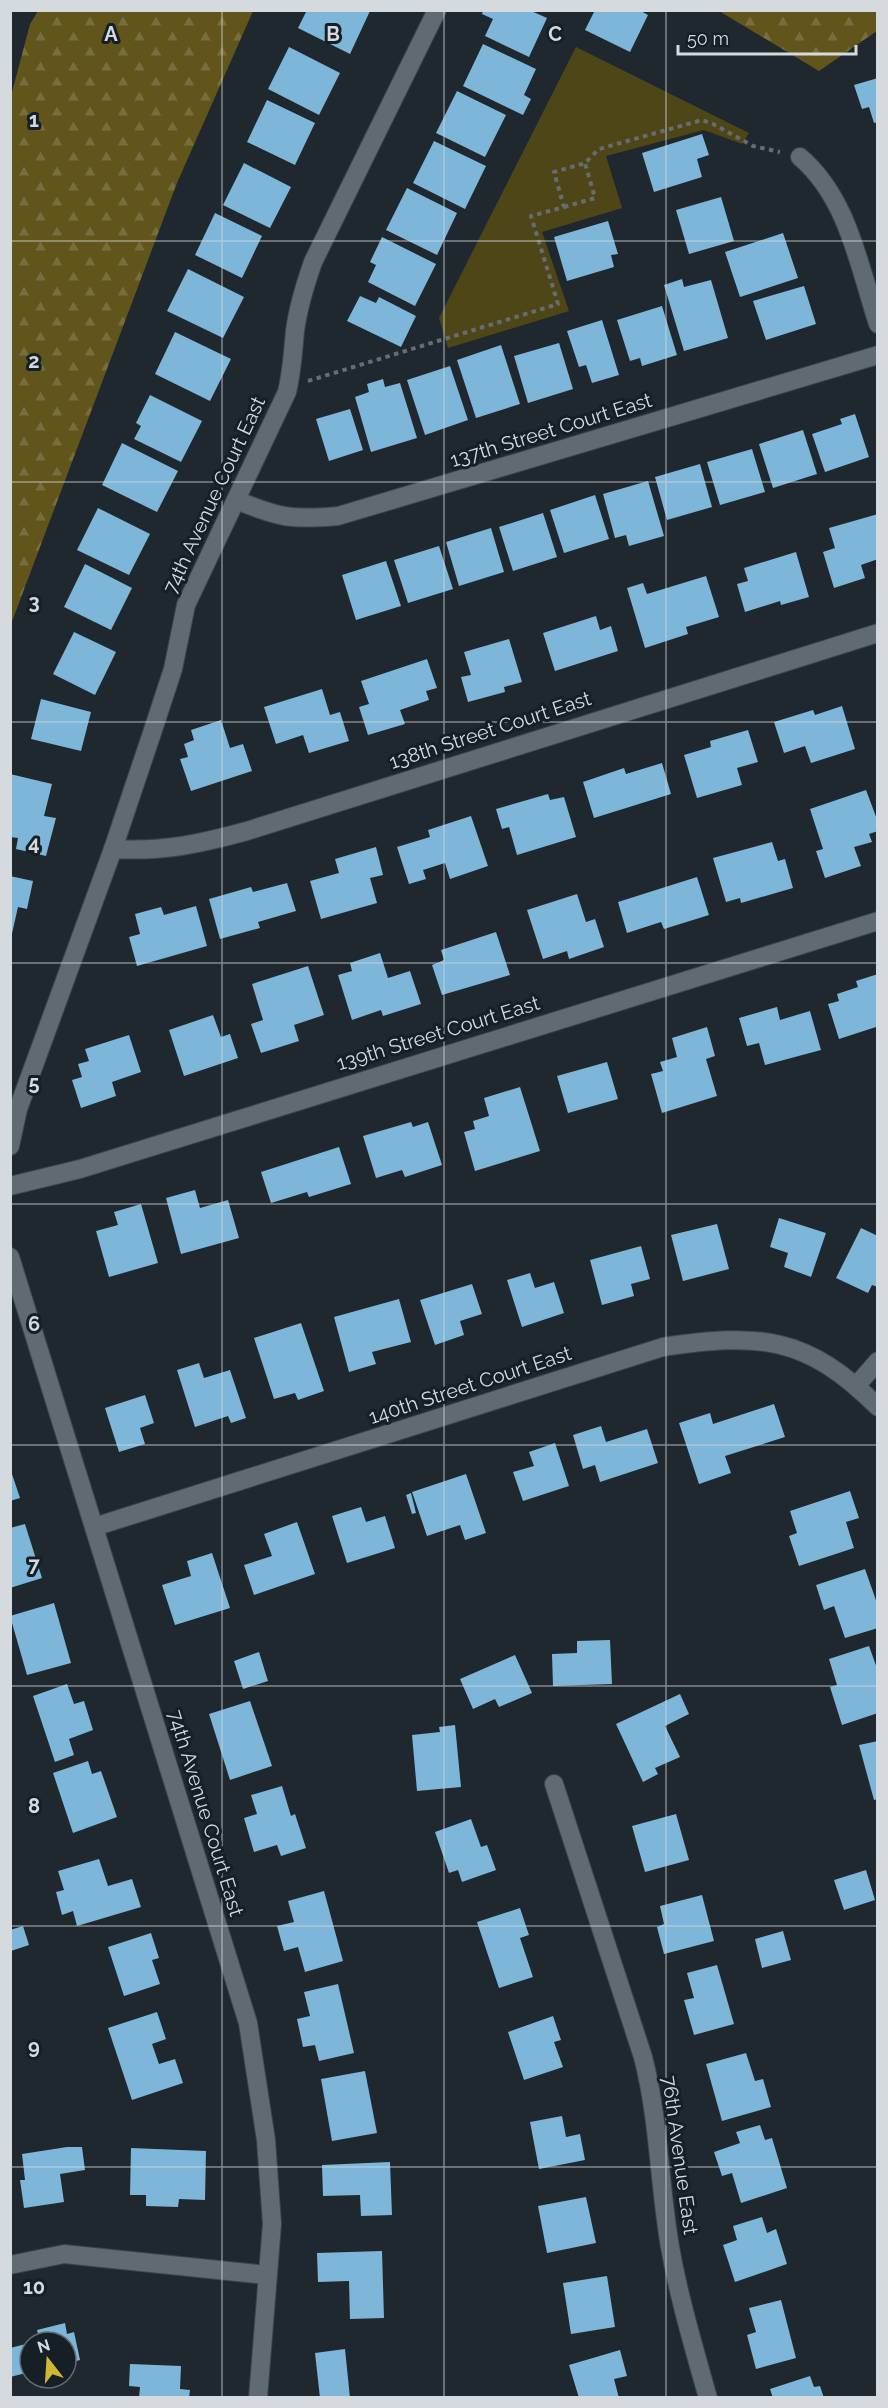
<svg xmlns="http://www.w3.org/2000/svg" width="888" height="2408" font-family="Raleway,sans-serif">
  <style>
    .forest { fill: url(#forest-firs) }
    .park { fill: #4f4618 }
    .building { fill: #7db6d8 }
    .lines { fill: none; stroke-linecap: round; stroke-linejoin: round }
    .minor-casing { stroke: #3d454a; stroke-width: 20 }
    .path { stroke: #656d72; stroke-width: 4; stroke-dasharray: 4.5 4.5; stroke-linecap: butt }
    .minor { stroke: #5f6a71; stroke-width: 18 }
    .grid { fill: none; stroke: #d4dade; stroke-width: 1.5; stroke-opacity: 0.55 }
    .labels { text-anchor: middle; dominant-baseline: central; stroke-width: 6; stroke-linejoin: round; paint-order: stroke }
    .street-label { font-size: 20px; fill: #d4dade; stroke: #151f25 }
    .grid-label { font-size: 20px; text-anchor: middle; font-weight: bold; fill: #d4dade; stroke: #151f25; stroke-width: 6; stroke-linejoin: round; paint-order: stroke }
  </style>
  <defs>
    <pattern id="forest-firs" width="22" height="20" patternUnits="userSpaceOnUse" patternTransform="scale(1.5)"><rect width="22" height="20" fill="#61551c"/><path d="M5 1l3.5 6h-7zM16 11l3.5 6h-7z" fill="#776d3d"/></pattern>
  </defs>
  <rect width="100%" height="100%" fill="#1f282e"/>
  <g class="forest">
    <polygon points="38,11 253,11 177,183 11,624 11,96 30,24"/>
    <polygon points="719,11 877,11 877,31 819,71"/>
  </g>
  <polygon class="park" points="576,47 749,133 742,144 704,130 606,156 622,208 542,232 569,311 448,348 439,318"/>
  <g class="building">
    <polygon points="307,10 368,10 370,11 350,54 298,28"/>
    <polygon points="483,10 529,10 547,18 529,57 485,36 493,19 482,14"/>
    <polygon points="595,10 639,10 648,15 630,52 585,30"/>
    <polygon points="483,44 536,69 524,95 531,99 523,115 463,86"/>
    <polygon points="289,47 340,73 319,115 268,89"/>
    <polygon points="878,78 878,122 874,123 869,107 862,109 854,85"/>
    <polygon points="457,91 506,115 485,157 436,133"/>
    <polygon points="267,100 315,123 295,165 247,142"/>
    <polygon points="702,134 709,155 697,159 702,177 654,192 642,153"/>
    <polygon points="434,141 486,166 465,209 413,183"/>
    <polygon points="244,163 291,187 270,228 223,205"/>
    <polygon points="407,188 457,213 437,255 386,230"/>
    <polygon points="721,197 734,241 689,254 676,210"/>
    <polygon points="215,213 262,236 242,278 195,255"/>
    <polygon points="608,221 618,254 611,255 614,267 567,281 554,237"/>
    <polygon points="783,233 798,278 740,297 725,252"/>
    <polygon points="382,237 436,264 415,306 368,282 376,265 370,262"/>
    <polygon points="188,269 244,297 223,338 167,311"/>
    <polygon points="682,279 684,287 711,280 728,338 684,351 664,285"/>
    <polygon points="804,286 816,324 766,340 753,301"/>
    <polygon points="360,296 376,303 379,297 416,316 401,347 347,321"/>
    <polygon points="662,306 677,355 642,366 640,358 630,361 617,320"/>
    <polygon points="602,320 619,375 592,383 586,365 579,367 567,331"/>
    <polygon points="175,332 231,359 210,401 155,374"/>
    <polygon points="559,343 573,389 528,403 514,356"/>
    <polygon points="501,345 520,404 476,418 457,360"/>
    <polygon points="450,366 468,420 425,435 407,380"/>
    <polygon points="383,379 385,387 400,383 417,438 371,452 355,397 369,392 367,384"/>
    <polygon points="150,395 202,421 181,462 134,439 141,426 136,423"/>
    <polygon points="350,409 363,450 329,461 316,419"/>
    <polygon points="855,414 869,457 825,472 812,434 842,424 840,419"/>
    <polygon points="803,430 817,474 773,488 759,444"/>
    <polygon points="122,443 178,471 157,512 102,485"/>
    <polygon points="752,449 765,492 720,505 707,462"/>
    <polygon points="700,464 712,507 667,520 655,477"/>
    <polygon points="648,481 664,536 629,546 626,535 615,538 603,494"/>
    <polygon points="595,495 609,539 564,553 550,510"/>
    <polygon points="98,508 150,534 129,575 77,550"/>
    <polygon points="543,513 557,557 513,571 499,527"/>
    <polygon points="878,514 878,559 861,565 865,578 834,588 823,552 835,548 829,528"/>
    <polygon points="491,528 504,572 459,586 446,542"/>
    <polygon points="439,546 453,589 408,603 394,560"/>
    <polygon points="796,552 809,597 781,605 780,601 745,612 737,584 748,581 744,568"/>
    <polygon points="386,561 401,606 356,620 342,575"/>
    <polygon points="85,564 132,588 111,630 64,607"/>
    <polygon points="706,576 719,617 686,627 688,634 645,648 627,588 643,583 647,594"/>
    <polygon points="596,616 600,630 611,626 618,651 555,671 543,633"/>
    <polygon points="74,632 116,652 95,695 53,674"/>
    <polygon points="509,639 522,682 504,687 505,692 468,702 461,677 471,675 464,652"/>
    <polygon points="427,659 437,688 426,691 429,700 400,710 405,724 368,735 359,707 369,704 361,681"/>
    <polygon points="322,689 330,715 340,712 349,741 309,753 303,735 276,744 264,707"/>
    <polygon points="41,699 91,712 81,751 31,739"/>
    <polygon points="842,706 855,749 811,763 805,746 784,753 774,722 813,710 815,715"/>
    <polygon points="221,720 230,748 243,744 252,771 191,791 180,759 188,757 184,744 194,740 191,730"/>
    <polygon points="748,730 758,762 737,768 742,785 697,798 684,755 711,747 710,741"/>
    <polygon points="662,763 671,794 594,818 583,782 624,768 626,774"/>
    <polygon points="10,774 52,784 44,816 56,818 46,856 16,849 18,838 10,837"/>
    <polygon points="866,790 878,822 878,831 869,834 872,842 854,847 861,866 825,878 816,851 823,849 810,809"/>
    <polygon points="548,794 550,800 564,797 576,837 517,855 509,827 502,829 496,809"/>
    <polygon points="471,816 488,866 450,879 445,863 423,870 426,879 409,884 397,847 430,837 428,830"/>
    <polygon points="772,842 778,861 785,859 793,888 741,903 740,898 726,902 713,858"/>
    <polygon points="376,847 383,875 370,878 377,903 321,919 310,881 339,873 335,859"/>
    <polygon points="10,876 33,881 27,909 18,907 11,938"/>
    <polygon points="697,877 709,915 664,929 661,922 627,933 618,902"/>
    <polygon points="287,883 296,911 258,922 260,928 220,939 209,899 251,887 253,892"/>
    <polygon points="577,894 586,922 595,919 604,947 569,959 567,951 543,959 527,910"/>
    <polygon points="196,906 207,946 137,966 129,937 140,934 135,914 161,907 164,915"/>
    <polygon points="496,932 510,975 442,995 432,965 444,960 441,950"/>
    <polygon points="380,953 388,978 410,971 421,1004 383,1016 381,1010 352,1020 338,975 352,971 350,963"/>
    <polygon points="308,966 324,1015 294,1025 299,1041 261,1053 251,1024 263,1020 252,984"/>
    <polygon points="878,974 878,1031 876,1027 839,1039 828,1004 839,1001 837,994 858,987 856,981"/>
    <polygon points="777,1007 780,1020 810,1011 821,1050 765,1065 759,1043 747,1046 739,1018"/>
    <polygon points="213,1015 221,1037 230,1034 238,1058 184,1076 169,1030"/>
    <polygon points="707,1027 715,1056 706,1059 717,1096 662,1113 651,1074 663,1071 660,1062 677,1057 672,1038"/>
    <polygon points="129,1035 141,1072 112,1082 116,1096 81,1108 72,1080 82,1077 78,1064 89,1061 85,1049"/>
    <polygon points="607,1062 618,1099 568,1113 557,1076"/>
    <polygon points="520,1087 540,1151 475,1171 464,1132 475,1129 473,1121 489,1116 484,1098"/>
    <polygon points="411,1122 413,1127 428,1122 442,1165 405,1177 402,1170 376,1178 363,1136"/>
    <polygon points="339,1147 351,1184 309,1197 307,1192 271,1203 261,1172"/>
    <polygon points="195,1190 200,1208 228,1200 239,1238 181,1254 166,1198"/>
    <polygon points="141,1204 158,1263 109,1277 96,1231 118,1225 114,1212"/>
    <polygon points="779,1218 826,1233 811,1277 784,1267 788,1253 770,1247"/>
    <polygon points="717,1224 729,1269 683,1281 671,1235"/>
    <polygon points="861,1228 878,1236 878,1287 872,1285 868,1293 836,1278"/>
    <polygon points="641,1246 650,1279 631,1284 634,1296 602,1305 590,1260"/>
    <polygon points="530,1273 535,1288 554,1282 564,1313 522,1327 507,1280"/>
    <polygon points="472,1284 482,1314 460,1321 464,1335 435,1345 420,1300"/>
    <polygon points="399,1299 411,1342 372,1352 376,1364 349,1372 334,1317"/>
    <polygon points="301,1323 324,1391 298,1400 295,1393 274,1399 254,1338"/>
    <polygon points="199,1363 204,1378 230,1370 246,1418 231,1423 228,1416 195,1427 177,1370"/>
    <polygon points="145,1395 154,1423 140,1428 145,1444 119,1452 105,1408"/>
    <polygon points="774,1404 785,1437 725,1456 731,1473 699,1484 679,1423 710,1413 713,1424"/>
    <polygon points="601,1426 606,1442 647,1429 658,1463 600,1482 595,1465 583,1469 573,1435"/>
    <polygon points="555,1443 569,1486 523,1501 513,1472 534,1466 529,1452"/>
    <polygon points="10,1468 20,1498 10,1501"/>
    <polygon points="466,1474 486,1533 465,1540 460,1525 427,1536 412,1492"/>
    <polygon points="850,1491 859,1518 846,1522 854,1548 799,1566 789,1536 797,1533 790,1511"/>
    <polygon points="411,1493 416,1513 412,1514 406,1495"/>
    <polygon points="361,1507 366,1522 385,1516 395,1548 347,1563 332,1516"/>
    <polygon points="297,1522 315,1574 254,1595 244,1565 272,1556 264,1534"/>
    <polygon points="25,1524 42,1578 10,1588 10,1528"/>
    <polygon points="212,1553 230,1608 175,1625 162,1585 191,1576 187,1561"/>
    <polygon points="865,1569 878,1606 878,1628 845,1638 834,1606 824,1610 816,1585"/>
    <polygon points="54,1603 71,1663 27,1675 10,1616"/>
    <polygon points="610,1640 612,1684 553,1686 552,1654 577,1653 577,1641"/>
    <polygon points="869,1646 878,1671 878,1713 842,1725 830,1687 837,1685 829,1659"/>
    <polygon points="259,1652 268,1681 243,1689 234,1661"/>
    <polygon points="515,1655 532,1693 499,1707 495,1699 473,1709 460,1679"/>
    <polygon points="67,1684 74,1704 84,1701 93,1730 69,1739 74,1755 55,1762 33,1696"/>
    <polygon points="680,1694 689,1714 665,1726 680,1757 655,1768 658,1774 643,1782 616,1724"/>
    <polygon points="250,1701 272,1766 230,1780 209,1714"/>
    <polygon points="455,1725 461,1787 417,1791 412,1735 440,1732 439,1727"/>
    <polygon points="878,1741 878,1799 874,1800 859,1745"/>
    <polygon points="88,1761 92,1774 101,1771 117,1817 73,1833 53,1773"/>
    <polygon points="282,1786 291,1816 295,1814 306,1848 281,1856 277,1845 254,1852 244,1818 257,1814 251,1795"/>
    <polygon points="676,1814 689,1860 645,1872 632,1826"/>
    <polygon points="471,1819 481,1847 487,1845 496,1870 462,1882 458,1870 449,1873 435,1832"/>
    <polygon points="99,1859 108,1886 132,1879 141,1907 77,1926 73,1911 62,1915 56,1892 64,1890 58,1871"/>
    <polygon points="866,1870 875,1900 844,1910 834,1880"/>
    <polygon points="324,1891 343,1961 305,1972 298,1947 284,1951 277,1926 294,1922 288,1901"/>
    <polygon points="702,1895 714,1941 664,1954 657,1927 664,1924 660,1906"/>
    <polygon points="520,1908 529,1935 520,1938 533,1977 499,1988 477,1922"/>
    <polygon points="23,1926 29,1945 11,1951 10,1930"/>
    <polygon points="783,1931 791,1960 762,1968 755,1939"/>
    <polygon points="151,1933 159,1958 152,1960 160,1984 124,1996 108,1947"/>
    <polygon points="717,1965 734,2024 694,2035 684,2000 694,1998 687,1973"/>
    <polygon points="338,1984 354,2053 319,2061 315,2045 303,2047 297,2019 310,2016 304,1992"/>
    <polygon points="157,2012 166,2039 152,2044 159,2064 175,2059 183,2083 132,2100 108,2028"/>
    <polygon points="553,2016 561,2040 554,2042 563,2067 524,2080 508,2032"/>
    <polygon points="746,2053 755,2081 763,2079 771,2107 722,2121 706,2064"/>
    <polygon points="365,2071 377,2133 332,2141 321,2079"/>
    <polygon points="562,2116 566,2137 580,2134 585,2160 539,2169 530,2122"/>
    <polygon points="760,2125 765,2140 772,2138 787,2188 741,2203 732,2173 722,2176 714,2152 740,2143 736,2132"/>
    <polygon points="67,2147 82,2147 85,2170 60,2174 64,2202 24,2208 20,2180 25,2180 22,2154"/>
    <polygon points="131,2148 206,2151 205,2200 179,2199 178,2207 146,2206 146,2195 130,2195"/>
    <polygon points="390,2162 392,2215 361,2216 360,2195 323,2196 322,2165"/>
    <polygon points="586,2197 596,2243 547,2253 538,2206"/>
    <polygon points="762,2217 767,2233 776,2229 787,2264 735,2282 723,2245 737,2240 733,2226"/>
    <polygon points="382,2251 384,2318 350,2319 349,2281 318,2282 317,2253"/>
    <polygon points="607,2276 615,2327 571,2334 563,2283"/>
    <polygon points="781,2300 796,2358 756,2369 747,2335 756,2332 749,2308"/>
    <polygon points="65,2323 67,2334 74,2332 80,2360 66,2364 66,2342 40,2342 37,2330"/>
    <polygon points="30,2343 30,2372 10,2377 10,2348"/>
    <polygon points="345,2349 350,2398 320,2398 315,2353"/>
    <polygon points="620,2350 627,2376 614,2379 619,2398 579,2398 569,2365"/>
    <polygon points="130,2364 181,2366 180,2389 190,2390 189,2398 139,2398 140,2387 129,2386"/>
    <polygon points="810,2376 814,2387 820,2386 824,2398 773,2398 770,2389"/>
  </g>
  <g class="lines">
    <defs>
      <g id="minor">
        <path d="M800 157C848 198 859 266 878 324"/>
        <path d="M236 500C280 518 291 520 338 516L878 355"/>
        <path d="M113 849C163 852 199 844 247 831L878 633"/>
        <path d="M10 1146 18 1109 113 849 152 733 173 669 186 605 287 392C292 371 293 352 295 331 298 307 305 285 313 262L437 10"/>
        <polyline points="10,1186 80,1169 878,921"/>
        <polyline points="10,1257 248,2023 266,2140 272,2224 258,2398"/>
        <polyline points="856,1386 878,1361"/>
        <path d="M94 1527 663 1347C759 1333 806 1335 878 1407"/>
        <path d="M554 1784 643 2057C659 2119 659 2183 670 2247 679 2298 694 2348 708 2398"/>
        <polyline points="10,2265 64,2254 267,2275"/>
      </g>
    </defs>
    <use href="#minor" class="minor-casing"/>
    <g class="path">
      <polyline points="564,207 595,198 585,163"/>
      <polyline points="308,381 558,304 531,216 564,207 554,172 585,163 599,149 702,120 713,124 753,146 780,152"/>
    </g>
    <use href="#minor" class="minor"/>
  </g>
  <path class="grid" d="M222 10V2398M444 10V2398M666 10V2398M10 241H878M10 482H878M10 722H878M10 963H878M10 1204H878M10 1445H878M10 1686H878M10 1926H878M10 2167H878"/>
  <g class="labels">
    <g class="street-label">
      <text transform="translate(551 430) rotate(-17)">137th Street Court East</text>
      <text transform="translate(214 495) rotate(-65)">74th Avenue Court East</text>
      <text transform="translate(490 730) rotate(-18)">138th Street Court East</text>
      <text transform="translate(438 1033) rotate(-17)">139th Street Court East</text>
      <text transform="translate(470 1385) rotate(-18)">140th Street Court East</text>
      <text transform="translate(206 1813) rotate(73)">74th Avenue Court East</text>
      <text transform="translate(680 2155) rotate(82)">76th Avenue East</text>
    </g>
  </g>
  <g class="grid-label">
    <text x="111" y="41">A</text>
    <text x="333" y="41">B</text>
    <text x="555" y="41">C</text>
    <text x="34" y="127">1</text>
    <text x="34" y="368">2</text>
    <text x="34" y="609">3</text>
    <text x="34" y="850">4</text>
    <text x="34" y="1090">5</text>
    <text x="34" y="1331">6</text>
    <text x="34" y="1572">7</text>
    <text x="34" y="1813">8</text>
    <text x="34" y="2054">9</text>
    <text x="34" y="2294">10</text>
  </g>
  <rect width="888" height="2408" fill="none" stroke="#d4dade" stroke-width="24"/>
  <g transform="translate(48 2360) rotate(343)"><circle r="28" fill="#151f25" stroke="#616a6f" stroke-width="1.5"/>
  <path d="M0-4.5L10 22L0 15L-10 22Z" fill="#d1b736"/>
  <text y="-9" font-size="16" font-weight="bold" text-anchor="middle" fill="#d4dade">N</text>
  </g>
  <path d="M678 45v9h178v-9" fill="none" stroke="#d4dade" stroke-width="3"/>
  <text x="687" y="45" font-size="18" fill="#d4dade" stroke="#151f25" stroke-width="4.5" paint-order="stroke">50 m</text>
</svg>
